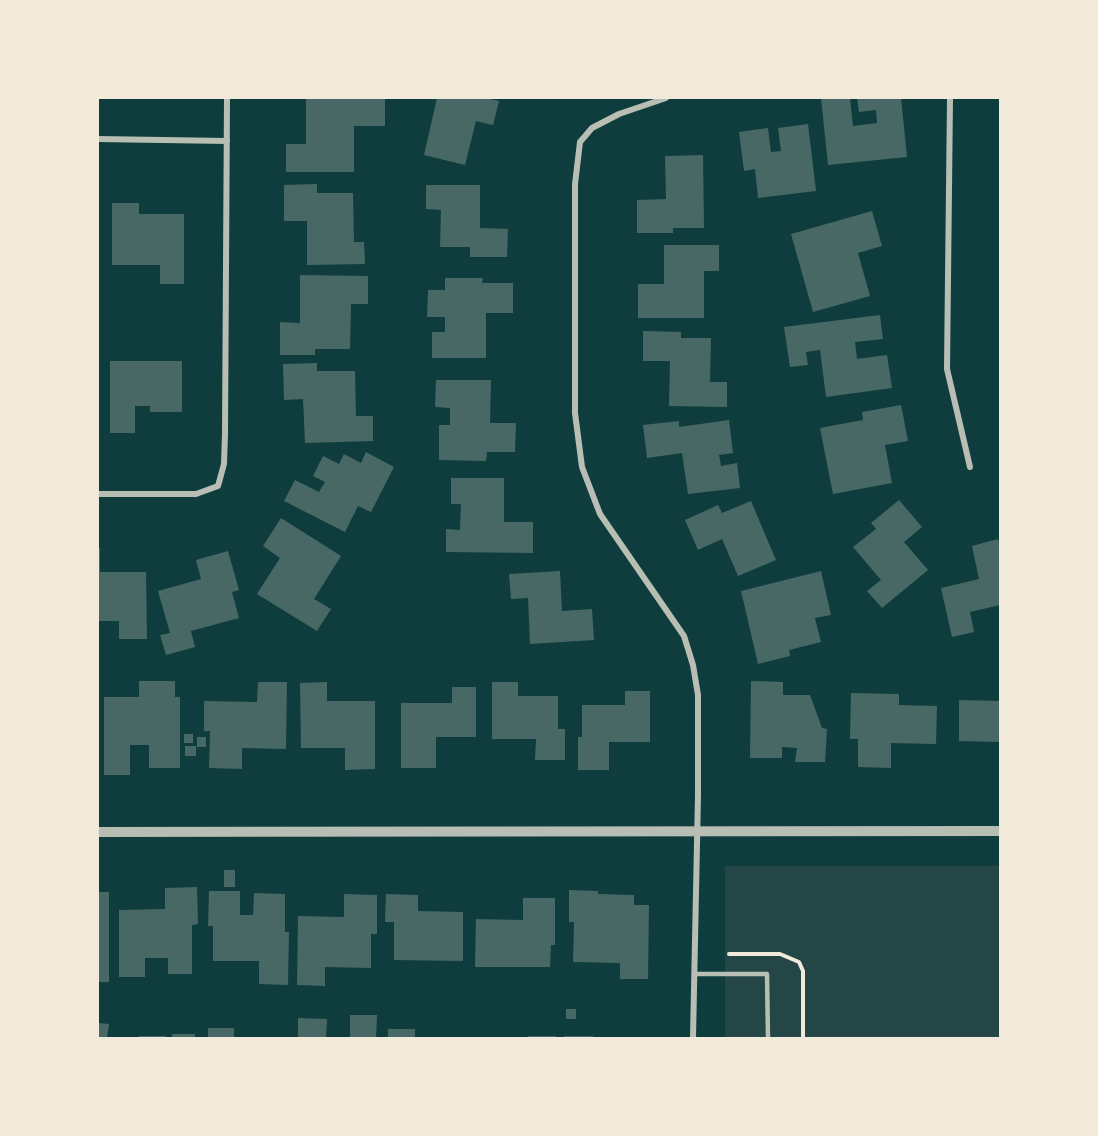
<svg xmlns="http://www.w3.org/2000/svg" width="1098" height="1136" font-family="'Libre Baskerville',serif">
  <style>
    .green { fill: #244646 }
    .building { fill: #486865 }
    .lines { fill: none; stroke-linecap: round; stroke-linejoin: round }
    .path { stroke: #f1e9da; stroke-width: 4 }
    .service { stroke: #b8beb3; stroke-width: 4.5 }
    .minor { stroke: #b8beb3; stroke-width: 6 }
    .tertiary { stroke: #b8beb3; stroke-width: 10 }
  </style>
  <rect width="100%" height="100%" fill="#0f3d3e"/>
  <rect class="green" x="725" y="866" width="275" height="172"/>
  <g class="building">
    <polygon points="306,98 385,98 385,126 354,126 354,172 286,172 286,144 306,144"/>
    <polygon points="437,98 486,98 499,101 493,125 476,121 465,165 424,155"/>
    <polygon points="821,98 850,98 853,126 877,123 876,110 859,112 857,98 901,98 907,157 828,165"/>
    <polygon points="808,124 816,191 758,198 755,169 744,171 739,132 768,128 771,152 781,151 778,128"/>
    <polygon points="703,155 704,228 673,228 673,233 637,233 637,200 666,199 665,156"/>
    <polygon points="317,184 317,193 353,193 354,242 364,242 365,264 307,265 307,221 284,221 284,185"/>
    <polygon points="426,185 480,185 480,228 508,229 507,257 470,257 470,247 440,247 441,210 426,209"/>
    <polygon points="112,203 139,203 139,214 184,214 184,284 160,284 160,265 112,265"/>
    <polygon points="872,211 882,246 858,253 870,296 813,312 791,234"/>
    <polygon points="664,245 719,245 719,271 704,271 704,318 638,318 638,284 664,284"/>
    <polygon points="300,275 368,276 368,304 351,304 350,349 315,349 315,355 280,355 280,322 300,323"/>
    <polygon points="445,278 483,278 482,283 513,283 513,313 486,313 486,358 432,358 432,332 445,332 445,317 427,317 428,290 445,290"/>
    <polygon points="880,315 883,339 855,342 857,359 887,355 892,388 826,397 820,350 806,352 808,365 790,367 784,327"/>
    <polygon points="643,331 681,332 681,338 711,338 710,382 727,382 727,407 669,406 670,361 643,361"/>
    <polygon points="110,361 182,361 182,412 150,412 150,406 135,406 135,433 110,433"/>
    <polygon points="317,363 317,371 355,371 356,416 373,416 373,441 305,443 303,399 284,400 283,364"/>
    <polygon points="436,380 491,380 490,423 516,423 515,452 487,452 486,461 439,460 439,425 450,425 450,408 435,407"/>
    <polygon points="901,405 908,441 885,445 892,483 833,494 820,428 863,420 862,412"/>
    <polygon points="729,420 733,453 719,455 721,466 737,463 740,488 688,494 682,453 647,458 643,425 679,421 679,427"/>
    <polygon points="366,452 394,467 371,512 358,506 345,532 284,501 295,480 319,492 325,482 313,476 323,456 339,464 344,454 361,463"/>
    <polygon points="451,478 504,478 504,522 533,522 533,553 446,552 446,529 460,530 461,504 451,504"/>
    <polygon points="899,500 922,527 904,542 928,570 882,608 867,591 881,580 853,547 876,529 871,523"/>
    <polygon points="751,501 776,560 738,576 722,539 698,550 685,520 718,505 722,513"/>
    <polygon points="281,518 341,556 314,599 331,609 317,631 257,594 280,558 263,546"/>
    <polygon points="998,539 1000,549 1000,605 970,612 974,632 952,637 941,588 979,579 972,546"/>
    <polygon points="98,548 100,548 100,572 146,572 147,639 119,639 119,621 98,621"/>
    <polygon points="228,551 239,590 232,592 239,618 191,631 195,647 166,655 160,635 170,633 158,591 201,579 196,560"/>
    <polygon points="560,571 562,611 592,609 594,640 530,644 528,598 511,599 509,574"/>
    <polygon points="821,571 831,615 815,618 821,642 789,650 790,656 758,664 741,591"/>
    <polygon points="139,681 175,681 175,697 180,697 180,768 149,768 149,745 130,745 130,775 104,775 104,697 139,697"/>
    <polygon points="751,681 783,682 783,695 810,695 822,728 827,729 825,762 795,762 797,748 782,747 782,758 750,758"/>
    <polygon points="258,682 287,682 286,749 242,748 242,769 209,768 210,731 204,731 204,701 257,702"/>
    <polygon points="327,682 327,701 375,701 375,769 345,770 345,748 301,748 300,683"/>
    <polygon points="492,682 518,682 518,696 558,696 558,729 565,729 565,760 535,760 536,739 492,739"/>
    <polygon points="452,687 476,687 476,737 436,737 436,768 401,768 401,703 452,703"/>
    <polygon points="625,691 650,691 650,742 609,742 609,770 578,770 578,737 582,737 582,705 625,705"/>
    <polygon points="851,693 899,694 899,705 937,706 936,744 891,743 891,768 858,767 858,739 850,739"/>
    <polygon points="959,700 1000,701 1000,742 959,741"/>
    <rect x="184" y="734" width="9" height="9"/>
    <rect x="197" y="737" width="9" height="10"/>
    <rect x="185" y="746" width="11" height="10"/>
    <rect x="224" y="870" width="11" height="17"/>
    <polygon points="197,887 198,924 192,925 192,974 168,974 168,958 145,958 145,977 119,977 119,910 165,909 165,888"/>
    <polygon points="569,890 598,891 598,894 634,895 634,905 649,905 648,979 620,979 620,963 573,962 574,922 569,922"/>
    <polygon points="209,891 240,891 240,915 253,915 254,893 285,894 285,932 289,932 288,985 259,984 259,961 213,961 213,926 208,926"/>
    <rect x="98" y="892" width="11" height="90"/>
    <polygon points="344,894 377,895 377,934 371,934 371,968 325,967 325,986 297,985 298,916 344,917"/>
    <polygon points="386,894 418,895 418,911 463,912 463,961 394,960 394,922 385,922"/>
    <polygon points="523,898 555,898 555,945 551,945 550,967 475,967 476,919 523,920"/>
    <rect x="566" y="1009" width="10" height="10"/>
    <polygon points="350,1015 377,1015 376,1038 350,1038"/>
    <polygon points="298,1018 327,1019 326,1038 298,1038"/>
    <polygon points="98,1023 109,1024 107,1038 98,1038"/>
    <rect x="208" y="1028" width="26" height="10"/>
    <rect x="388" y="1029" width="27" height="9"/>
    <rect x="172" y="1034" width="23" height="4"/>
    <rect x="139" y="1036" width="27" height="2"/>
    <rect x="528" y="1036" width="28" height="2"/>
    <rect x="564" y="1036" width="29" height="2"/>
  </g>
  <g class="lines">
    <polyline class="path" points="729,954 780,954 799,962 803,971 803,1038"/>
    <polyline class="service" points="694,974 767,974 768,1038"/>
    <g class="minor">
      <polyline points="666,98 619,114 592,128 580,142 575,184 575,413 582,467 600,514 684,636 693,665 698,695 698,795 693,1038"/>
      <polyline points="950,98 947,369 970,467"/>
      <polyline points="98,139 227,141"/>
      <polyline points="98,494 196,494 218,486 224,464 225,434 227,98"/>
    </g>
    <polyline class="tertiary" points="98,832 1000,831"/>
  </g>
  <rect width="1098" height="1136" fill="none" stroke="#f1e9da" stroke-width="198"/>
</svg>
